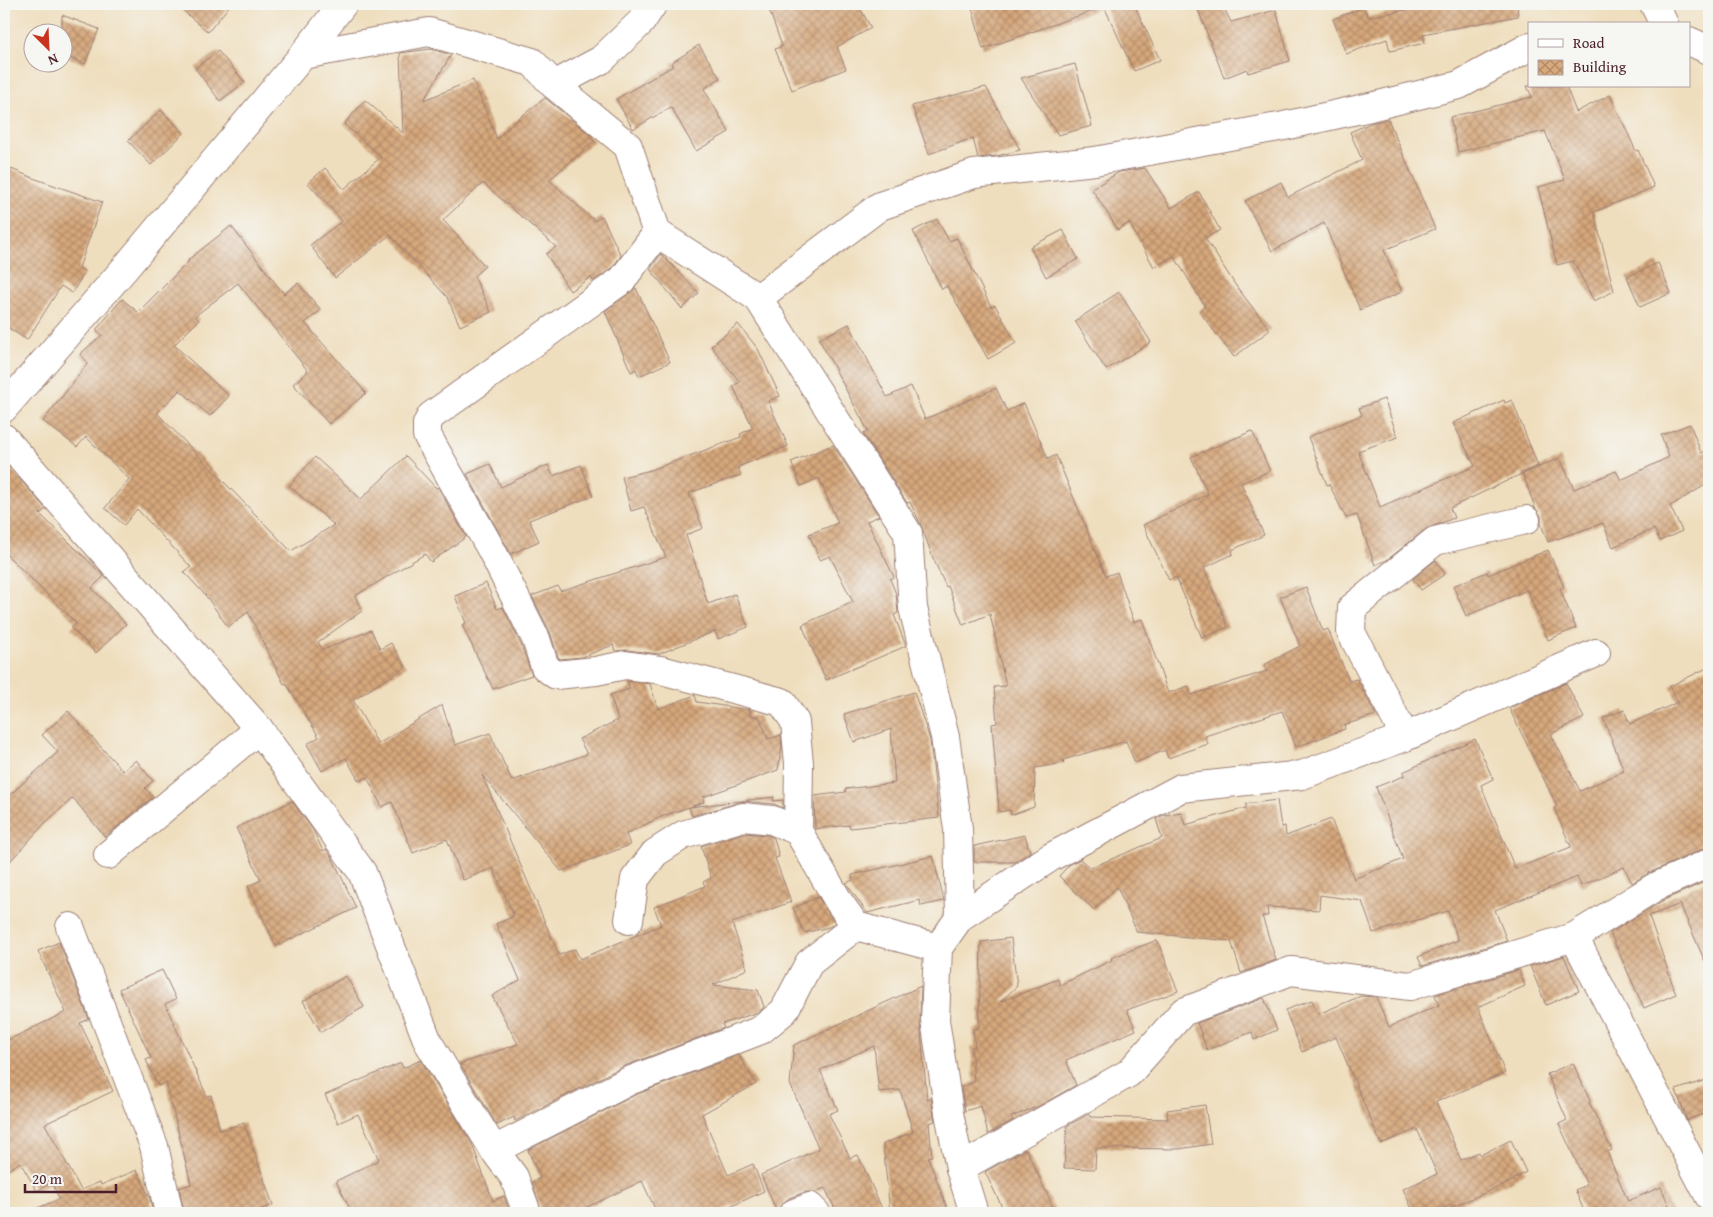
<svg xmlns="http://www.w3.org/2000/svg" width="1713" height="1217" font-family="'Gentium Book Plus',serif">
  <style>
    .building { fill: url(#building-cross-hatch) }
    .lines { fill: none; stroke-linecap: round; stroke-linejoin: round }
    .minor-casing { stroke: #9c7e74; stroke-width: 30 }
    .minor { stroke: #fff; stroke-width: 28 }
  </style>
  <defs>
    <pattern id="building-cross-hatch" width="8" height="8" patternUnits="userSpaceOnUse" patternTransform="scale(1.25)"><rect width="8" height="8" fill="#d6a87c"/><path d="M0 0l8 8M0 8l8-8" fill="none" stroke="#b08866"/></pattern>
  </defs>
  <rect width="100%" height="100%" fill="#f6f6f2"/>
  <filter id="ink" filterUnits="userSpaceOnUse"><feTurbulence type="fractalNoise" baseFrequency=".02" numOctaves="2"/><feDisplacementMap in="SourceGraphic" scale="10" xChannelSelector="R" yChannelSelector="G"/><feConvolveMatrix kernelMatrix="1 2 1 2 8 2 1 2 1" color-interpolation-filters="sRGB"/></filter>
  <filter id="wash" filterUnits="userSpaceOnUse"><feTurbulence type="fractalNoise" baseFrequency=".0096" numOctaves="4" result="noise"/><feDisplacementMap in="SourceGraphic" scale="20" xChannelSelector="R" yChannelSelector="G"/><feGaussianBlur stdDeviation="1.12" result="paint"/><feColorMatrix in="noise" values="0 0 0 0 0 0 0 0 0 0 0 0 0 0 0 0 0 1.4 0 .05"/><feComposite in="paint" operator="in"/></filter>
  <g filter="url(#wash)">
    <rect width="100%" height="100%" fill="#efdebd"/>
    <g id="blocks">
      <g class="building">
        <polygon points="175,4 231,4 208,32"/>
        <polygon points="767,4 858,4 871,28 837,47 846,69 792,90 775,49 782,46"/>
        <polygon points="971,4 1100,4 1101,8 983,49"/>
        <polygon points="1103,4 1134,4 1160,60 1134,71"/>
        <polygon points="1196,4 1222,4 1231,22 1276,10 1290,61 1248,73 1247,69 1224,78"/>
        <polygon points="1426,4 1517,4 1518,16 1423,34 1425,43 1390,51 1387,39 1346,54 1333,19 1364,7 1368,17 1426,6"/>
        <polygon points="62,15 99,29 85,64 62,55"/>
        <polygon points="699,45 720,78 704,89 729,132 696,151 671,107 633,129 616,99 673,66 671,63"/>
        <polygon points="431,49 451,55 424,100 473,80 497,139 514,122 545,98 587,132 594,141 549,180 595,221 602,216 621,256 611,269 593,281 591,277 570,291 546,254 556,247 483,183 443,220 485,266 474,276 491,312 460,326 447,297 390,235 335,278 310,245 342,221 308,183 325,168 344,189 381,157 344,124 365,100 403,133 400,53"/>
        <polygon points="218,51 245,82 220,101 195,68"/>
        <polygon points="1075,64 1092,126 1058,135 1021,78"/>
        <polygon points="1527,86 1566,86 1576,112 1610,95 1636,151 1638,150 1654,187 1594,212 1614,291 1594,301 1573,261 1557,265 1538,187 1565,180 1545,131 1458,152 1450,117 1532,97"/>
        <polygon points="986,87 1020,150 997,156 978,158 973,138 929,154 912,106"/>
        <polygon points="161,110 184,133 151,165 128,141"/>
        <polygon points="1388,119 1435,229 1384,250 1402,292 1360,310 1324,223 1272,251 1245,201 1281,182 1288,197 1362,160 1350,132 1371,123"/>
        <polygon points="4,166 33,178 102,202 79,268 85,272 72,293 61,286 27,340 4,325"/>
        <polygon points="1145,168 1171,208 1199,192 1220,230 1205,238 1236,286 1270,330 1234,357 1199,311 1205,306 1174,256 1154,267 1129,223 1118,230 1092,189 1119,172"/>
        <polygon points="937,219 949,241 957,238 991,307 995,305 1016,343 988,359 947,286 942,289 913,231"/>
        <polygon points="231,226 284,294 298,283 321,310 305,323 366,393 329,424 293,384 308,371 238,283 195,316 199,320 174,345 229,396 210,416 180,390 157,413 291,551 334,525 289,486 315,457 361,499 406,456 436,488 438,487 466,537 431,562 425,554 355,596 362,611 318,642 323,650 371,630 380,649 391,643 406,667 353,700 378,744 442,705 455,745 490,733 512,781 587,754 579,739 618,720 610,695 630,689 627,681 650,684 658,709 695,695 697,702 750,710 750,716 759,716 768,739 781,735 782,746 778,770 703,797 704,802 690,807 774,797 773,801 783,800 783,808 774,804 744,801 692,816 689,807 663,816 626,834 630,845 561,871 482,775 559,955 575,949 580,959 661,925 654,907 705,886 703,882 711,878 701,846 744,833 768,835 774,838 779,857 775,858 791,902 732,923 747,969 713,985 758,990 764,1007 759,1012 722,1024 724,1028 622,1067 515,1121 514,1117 497,1125 460,1064 518,1044 492,996 520,980 496,924 514,916 493,868 463,880 447,839 413,853 392,802 382,807 367,777 359,781 346,758 322,771 307,744 319,737 286,683 284,684 248,612 228,627 206,596 184,572 191,567 137,509 124,525 105,508 129,479 86,437 77,447 43,421 88,363 80,354 102,335 96,330 122,299 138,312 189,261 188,260"/>
        <polygon points="1063,230 1078,259 1046,277 1030,247"/>
        <polygon points="661,254 699,293 682,309 650,269"/>
        <polygon points="1658,263 1671,293 1640,307 1627,277"/>
        <polygon points="636,288 670,362 639,376 636,369 631,372 605,311"/>
        <polygon points="1119,292 1151,342 1106,370 1075,321"/>
        <polygon points="738,324 758,349 780,396 768,401 788,446 738,467 741,475 689,493 703,528 686,535 708,604 735,594 748,627 718,639 715,631 659,654 627,650 615,651 613,645 582,657 560,659 558,657 550,632 532,596 558,586 560,591 666,557 644,507 631,511 622,477 651,470 741,437 740,434 753,428 733,386 740,382 711,346"/>
        <polygon points="849,324 887,397 911,386 925,419 996,388 1007,411 1024,403 1048,459 1056,455 1106,576 1117,572 1134,622 1142,619 1168,693 1188,686 1191,695 1267,671 1264,665 1300,646 1280,597 1306,587 1323,631 1328,629 1349,681 1357,679 1376,715 1344,725 1345,729 1296,747 1282,711 1205,736 1208,744 1168,758 1165,750 1135,763 1126,741 1063,760 1064,763 1035,768 1034,807 1011,815 1010,810 999,812 992,724 997,723 994,687 1006,686 990,614 963,625 948,586 946,587 933,558 921,525 910,502 907,503 863,433 868,431 819,339"/>
        <polygon points="1384,399 1398,437 1358,451 1380,507 1475,466 1453,423 1504,400 1505,403 1512,400 1538,466 1450,508 1454,518 1426,529 1387,560 1375,565 1357,515 1346,518 1329,484 1327,485 1308,437 1362,415 1359,408"/>
        <polygon points="1690,424 1701,453 1709,449 1709,483 1670,506 1682,531 1660,541 1654,529 1613,547 1603,523 1548,542 1541,524 1541,516 1535,508 1523,474 1560,458 1574,489 1616,471 1621,480 1669,457 1661,435"/>
        <polygon points="1252,431 1270,471 1241,483 1264,535 1232,550 1233,554 1204,568 1228,627 1202,638 1176,577 1169,580 1143,525 1208,494 1191,457"/>
        <polygon points="833,445 879,516 867,521 894,577 890,579 896,594 898,613 894,615 906,646 826,680 802,625 853,602 830,556 820,560 809,534 838,523 819,478 801,486 791,462"/>
        <polygon points="4,461 46,509 40,514 104,576 92,588 126,624 96,653 71,628 76,623 4,552"/>
        <polygon points="490,464 501,487 548,465 553,476 581,465 593,496 529,520 539,541 511,554 467,474"/>
        <polygon points="1548,550 1564,587 1560,589 1576,628 1548,640 1527,590 1466,616 1453,586 1487,572 1488,575"/>
        <polygon points="1436,560 1445,574 1421,590 1413,579"/>
        <polygon points="486,583 497,609 503,607 521,645 532,675 493,689 462,625 466,623 455,596"/>
        <polygon points="1709,667 1709,848 1703,849 1649,873 1632,883 1624,867 1581,886 1577,877 1495,910 1507,941 1422,966 1418,957 1458,940 1448,911 1373,933 1362,901 1320,895 1319,910 1267,907 1268,916 1262,916 1276,960 1241,973 1231,941 1137,932 1117,887 1094,910 1059,876 1069,865 1080,859 1090,868 1162,838 1156,819 1164,815 1181,812 1185,825 1246,808 1246,804 1277,800 1281,827 1285,826 1286,836 1331,819 1354,879 1403,859 1376,787 1404,776 1403,772 1475,739 1493,779 1481,785 1515,869 1571,847 1554,808 1557,806 1509,708 1566,683 1584,718 1551,734 1580,791 1624,771 1603,718 1624,710 1630,724 1678,702 1670,686"/>
        <polygon points="914,692 930,740 939,818 850,828 849,825 815,829 814,796 846,792 845,789 895,783 891,729 854,742 844,714"/>
        <polygon points="68,711 123,771 136,760 153,781 145,788 153,797 105,837 73,798 45,823 4,868 4,800 58,752 42,735"/>
        <polygon points="292,801 313,830 323,851 326,849 333,859 356,908 276,946 248,886 261,880 236,828"/>
        <polygon points="1025,835 1030,852 1014,862 974,862 974,846"/>
        <polygon points="933,856 944,901 921,906 920,900 867,913 846,883 853,880 852,875"/>
        <polygon points="1709,880 1709,971 1680,904 1649,916 1676,994 1644,1008 1610,933 1662,901"/>
        <polygon points="818,897 835,923 829,927 804,933 793,908"/>
        <polygon points="1011,938 1017,986 1000,1002 1058,979 1060,985 1112,960 1111,958 1157,940 1178,991 1127,1010 1136,1030 1066,1060 1076,1085 1039,1106 1011,1117 1013,1120 988,1134 981,1106 965,1111 961,1087 974,1082 971,1047 975,1047 973,1029 979,1028 981,942"/>
        <polygon points="59,942 89,1019 80,1023 113,1091 45,1124 81,1190 100,1182 101,1185 137,1170 150,1199 153,1213 26,1213 59,1199 52,1182 37,1191 20,1162 4,1173 4,1042 66,1012 38,951"/>
        <polygon points="1564,956 1579,991 1546,1005 1530,966"/>
        <polygon points="162,970 176,999 165,1004 207,1096 211,1095 220,1130 244,1123 273,1205 251,1213 184,1213 179,1188 191,1184 166,1082 158,1086 146,1060 151,1058 119,989"/>
        <polygon points="1519,970 1525,986 1478,1007 1505,1073 1436,1102 1461,1160 1479,1152 1480,1155 1511,1140 1526,1172 1514,1179 1515,1180 1452,1207 1450,1205 1431,1213 1414,1213 1403,1189 1437,1174 1417,1129 1381,1144 1336,1037 1302,1052 1285,1010 1312,1000 1318,1014 1361,996 1376,997 1389,1027 1439,1005 1435,995"/>
        <polygon points="346,976 364,1007 321,1032 303,1001"/>
        <polygon points="921,986 920,1022 927,1099 931,1098 935,1121 929,1123 932,1156 928,1157 949,1213 890,1213 883,1144 913,1132 900,1090 879,1092 874,1046 820,1070 838,1110 829,1114 850,1158 858,1155 884,1213 837,1213 825,1188 815,1192 805,1192 789,1198 776,1210 761,1175 819,1149 790,1084 794,1045"/>
        <polygon points="1264,998 1277,1030 1254,1040 1252,1032 1207,1050 1197,1023"/>
        <polygon points="739,1055 756,1084 702,1114 728,1175 753,1164 764,1191 717,1213 657,1213 642,1181 575,1213 542,1213 532,1182 540,1178 528,1150 635,1095"/>
        <polygon points="421,1060 472,1144 493,1201 504,1196 510,1213 352,1213 336,1181 379,1160 358,1114 338,1123 325,1095 401,1063 403,1068"/>
        <polygon points="1573,1063 1590,1101 1589,1102 1612,1150 1607,1152 1628,1201 1661,1187 1672,1213 1585,1213 1575,1190 1587,1185 1559,1124 1567,1120 1547,1074"/>
        <polygon points="1709,1079 1709,1112 1687,1120 1676,1090"/>
        <polygon points="1205,1105 1211,1144 1179,1149 1096,1148 1095,1169 1064,1168 1067,1126 1089,1114 1090,1117 1168,1119 1167,1110"/>
        <polygon points="1026,1149 1056,1213 1005,1213 985,1172"/>
      </g>
    </g>
  </g>
  <g filter="url(#ink)">
    <use href="#blocks" fill-opacity="0" stroke="#9c7e74" stroke-width="1"/>
    <g class="lines">
      <defs>
        <g id="minor">
          <polyline points="1654,4 1664,24"/>
          <polyline points="1689,41 1709,50"/>
          <polyline points="303,55 343,4"/>
          <polyline points="554,85 601,60 641,22 653,4"/>
          <polyline points="657,233 622,280 431,416 427,424 427,435 492,551 536,639 545,667 556,675 596,671 625,665 661,670 782,702 795,722 799,763 798,831"/>
          <polyline points="758,298 880,206 974,174 1095,161 1284,126 1370,107 1459,85 1529,47"/>
          <polyline points="4,408 126,267 303,55 429,32 532,62 554,85 628,146 657,233 758,298 908,533 913,608 945,737 958,829 960,917 938,948 935,1020 949,1113 960,1168 974,1213"/>
          <polyline points="4,438 259,729 362,872 428,1042 494,1150 514,1177 527,1213"/>
          <polyline points="1405,737 1351,632 1352,608 1435,541 1526,520"/>
          <polyline points="108,855 259,729"/>
          <polyline points="960,917 1051,857 1181,788 1302,775 1405,737 1596,653"/>
          <polyline points="629,920 635,879 655,853 683,835 743,817 772,820 798,831 839,902 856,926 938,948"/>
          <polyline points="70,927 154,1146 169,1213"/>
          <polyline points="1574,937 1655,887 1709,863"/>
          <polyline points="494,1150 629,1081 761,1030 784,1011 809,963 856,926"/>
          <polyline points="960,1168 1129,1073 1183,1012 1291,971 1410,986 1574,937 1709,1196"/>
          <polyline points="794,1213 810,1207 816,1213"/>
        </g>
      </defs>
      <use href="#minor" class="minor-casing"/>
      <use href="#minor" class="minor"/>
    </g>
  </g>
  <rect width="1713" height="1217" fill="none" stroke="#f6f6f2" stroke-width="20"/>
  <rect x="1528" y="22" width="162" height="65" fill="#f6f6f2" stroke="#b1a0a2"/>
  <rect x="1538" y="39" width="25" height="8" fill="#ffffff" stroke="#b1a0a2"/>
  <text x="1573" y="48" font-size="15" fill="#4a1f2b">Road</text>
  <rect x="1538" y="60" width="25" height="15" fill="url(#building-cross-hatch)" stroke="#b1a0a2"/>
  <text x="1573" y="72" font-size="15" fill="#4a1f2b">Building</text>
  <g transform="translate(48 48) rotate(156)"><circle r="24" fill="#f6f6f2" stroke="#b1a0a2"/>
  <path d="M0-4L9 19L0 12L-9 19Z" fill="#c8321e"/>
  <text y="-8" font-size="14" font-weight="bold" text-anchor="middle" fill="#4a1f2b">N</text>
  </g>
  <path d="M25 1184v8h91v-8" fill="none" stroke="#4a1f2b" stroke-width="2.5"/>
  <text x="32" y="1184" font-size="15" fill="#4a1f2b" stroke="#f6f6f2" stroke-width="4" paint-order="stroke">20 m</text>
</svg>
